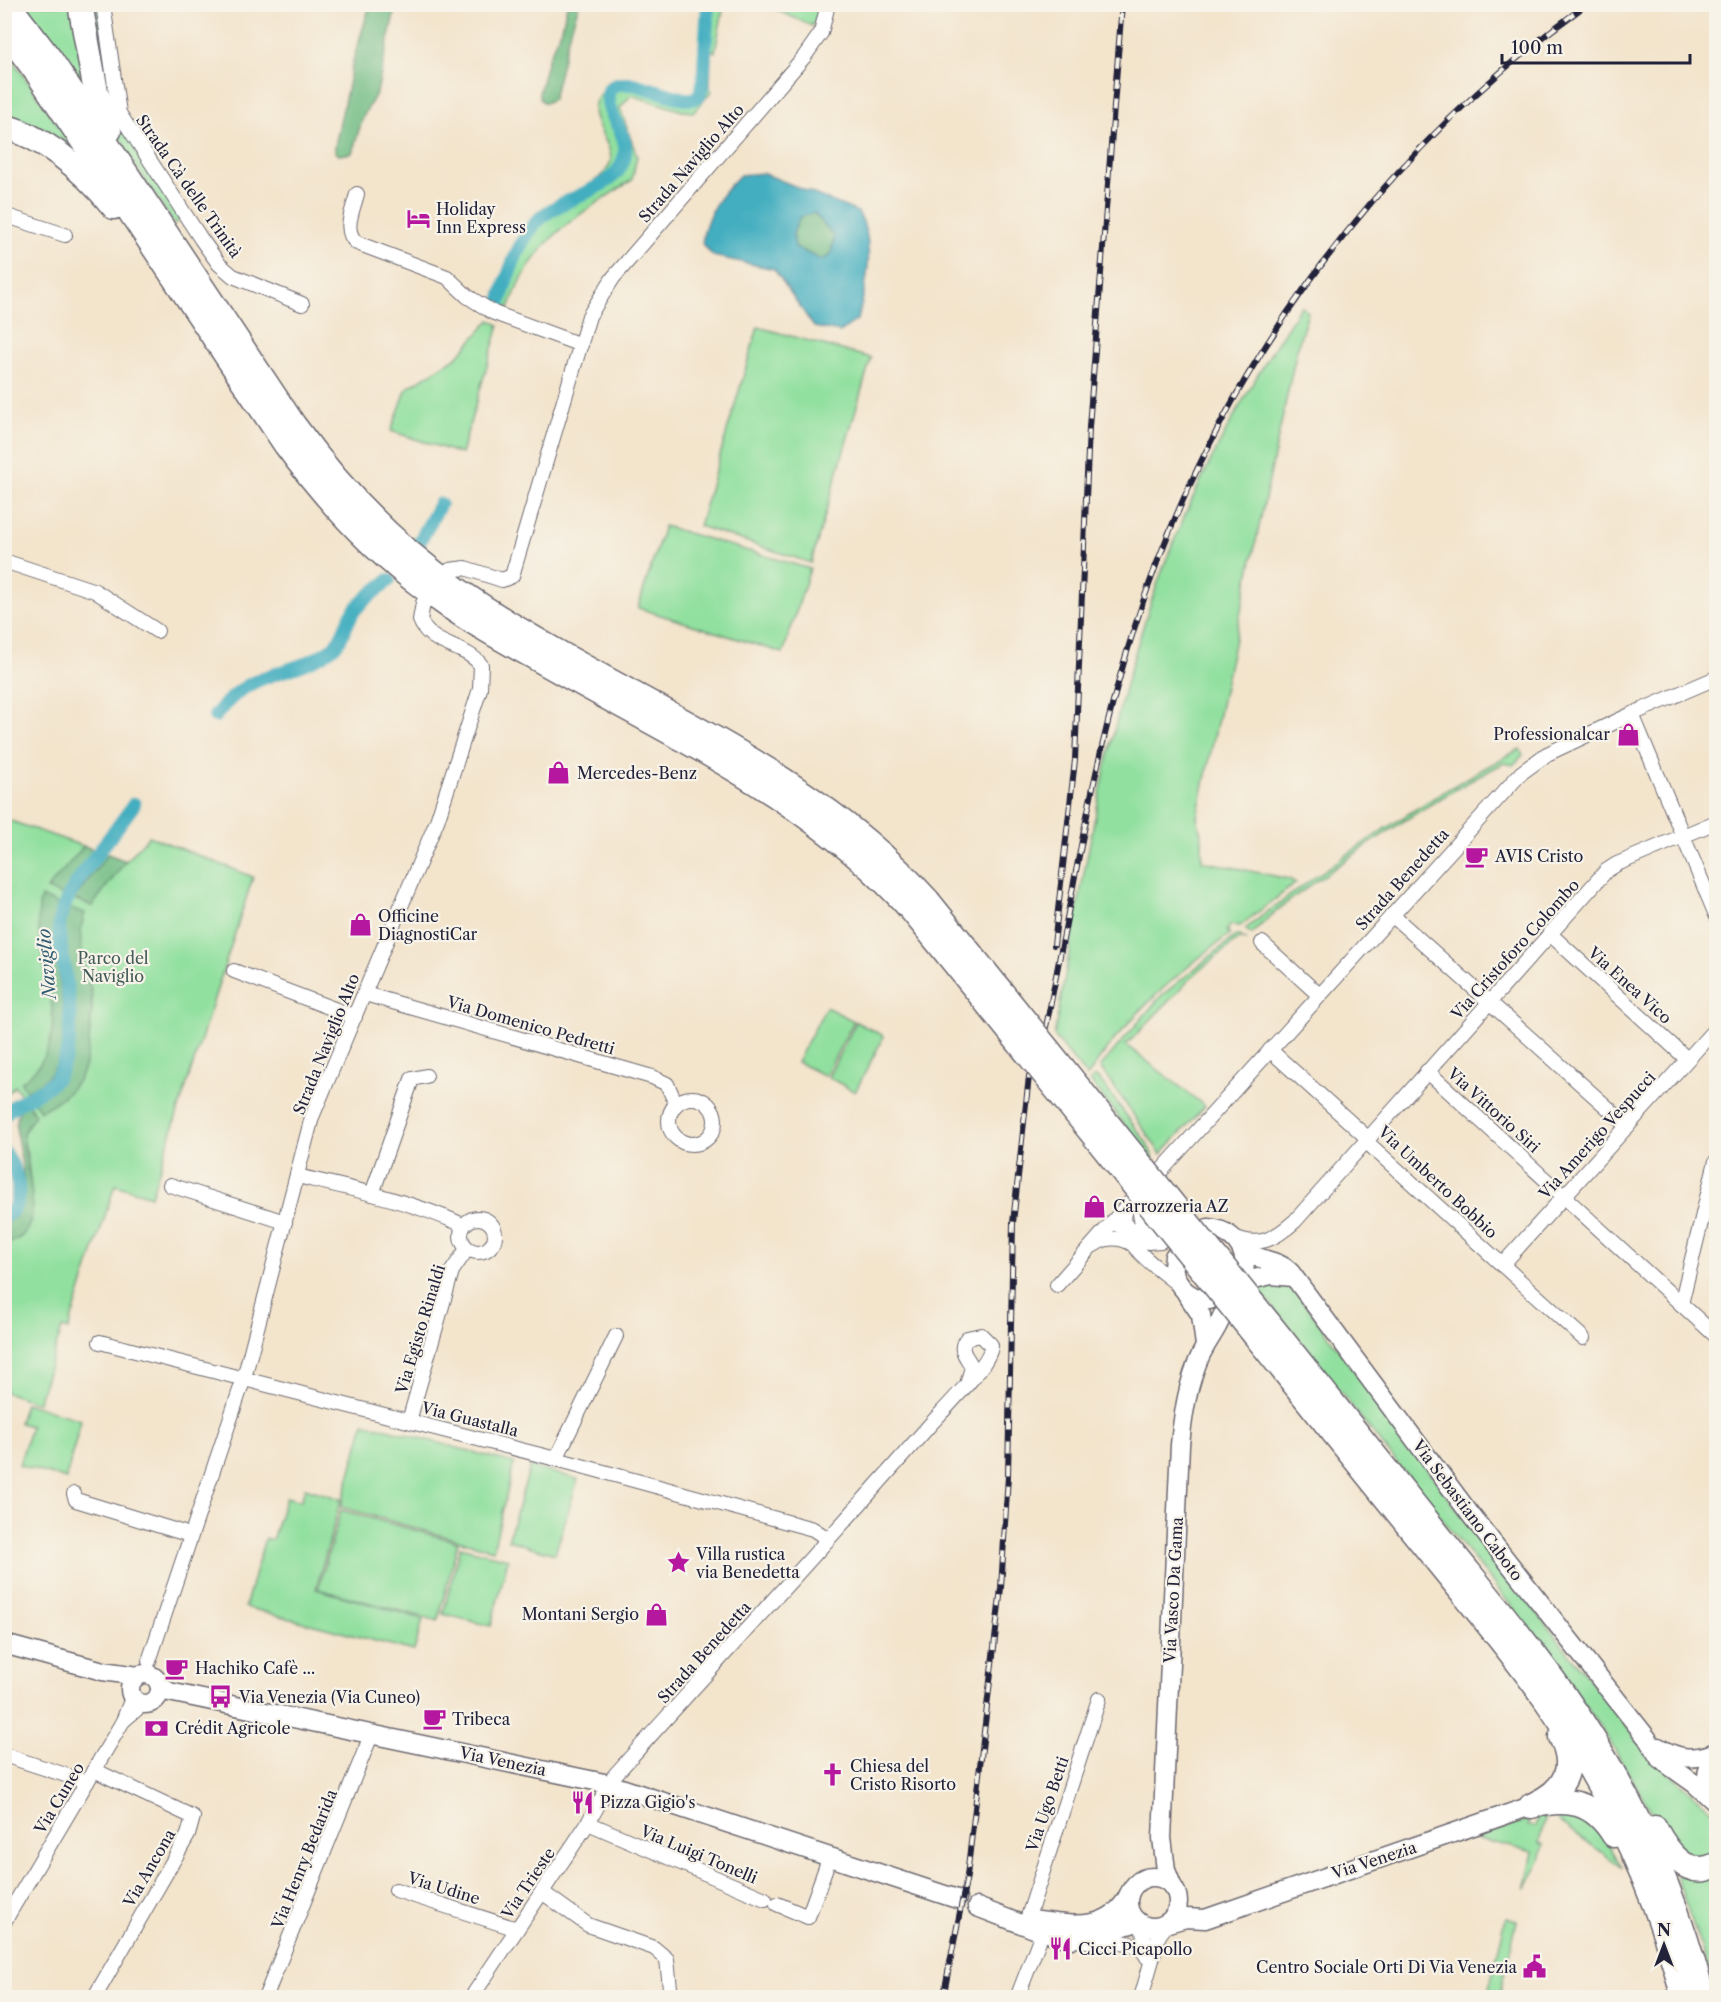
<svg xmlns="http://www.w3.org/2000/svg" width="1721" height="2002" font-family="'Libre Caslon Text',serif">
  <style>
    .green { fill: #91e09f; stroke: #5a816d; stroke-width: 1.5 }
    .forest { fill: #74be86; stroke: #4b7060; stroke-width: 1.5 }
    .water { fill: #42aec0; stroke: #32687e; stroke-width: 1.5; fill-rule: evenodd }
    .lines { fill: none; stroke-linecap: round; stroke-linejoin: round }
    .canal { stroke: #42aec0; stroke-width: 14 }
    .street-casing { stroke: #6b666e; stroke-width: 16 }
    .secondary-casing { stroke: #6b666e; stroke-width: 21 }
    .highway-casing { stroke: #6b666e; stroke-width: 27 }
    .street { stroke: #fff; stroke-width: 14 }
    .secondary { stroke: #fff; stroke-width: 18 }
    .highway { stroke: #fff; stroke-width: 24 }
    .rail-casing { stroke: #22223b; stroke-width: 6 }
    .rail { stroke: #f7f3e8; stroke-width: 4; stroke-dasharray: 11; stroke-linecap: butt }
    .highway-bridge-casing { stroke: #6b666e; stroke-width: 27; stroke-linecap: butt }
    .highway-bridge { stroke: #fff; stroke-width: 24 }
    .labels { text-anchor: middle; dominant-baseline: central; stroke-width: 4.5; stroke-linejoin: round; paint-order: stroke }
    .street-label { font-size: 16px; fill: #22223b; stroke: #f7f3e8 }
    .poi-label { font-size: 16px; fill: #22223b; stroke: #f7f3e8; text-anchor: start }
    .park-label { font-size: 16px; fill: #435b59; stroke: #f7f3e8 }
    .water-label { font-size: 18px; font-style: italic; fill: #2f5a70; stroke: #f7f3e8 }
  </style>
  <rect width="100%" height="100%" fill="#f7f3e8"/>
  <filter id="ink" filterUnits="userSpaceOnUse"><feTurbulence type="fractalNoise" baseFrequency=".0167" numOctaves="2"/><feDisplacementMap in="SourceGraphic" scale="12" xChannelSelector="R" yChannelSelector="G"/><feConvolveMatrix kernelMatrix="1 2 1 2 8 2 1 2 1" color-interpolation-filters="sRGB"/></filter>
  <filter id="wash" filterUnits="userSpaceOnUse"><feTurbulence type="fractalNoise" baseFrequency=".008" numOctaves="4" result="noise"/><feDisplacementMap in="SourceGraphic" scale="24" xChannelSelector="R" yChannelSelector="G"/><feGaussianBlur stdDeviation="1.35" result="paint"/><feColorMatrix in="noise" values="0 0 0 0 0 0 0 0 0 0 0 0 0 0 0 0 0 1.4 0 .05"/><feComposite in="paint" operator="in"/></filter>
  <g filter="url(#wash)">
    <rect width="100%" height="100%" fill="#f3e4cc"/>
    <g class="green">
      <polygon points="25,5 75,5 84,85"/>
      <polygon points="85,5 99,5 111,94 184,218 174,224 131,159 111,121"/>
      <path d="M711 5H724L715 52 711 50 710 89 712 91 694 112 682 111 631 95 620 108 637 156 632 180C573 219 534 238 509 308L504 306C512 278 520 244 541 223 564 199 620 193 628 160 635 135 609 117 612 94 639 68 678 126 704 95Z"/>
      <polygon points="766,5 822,5 812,26"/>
      <polygon points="4,47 69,141 68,144 35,125 5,114"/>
      <path d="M602 93C601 107 606 111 614 122 638 158 607 178 578 192 589 184 605 177 610 163 617 145 578 113 602 93Z"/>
      <path d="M1301 306 1308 312 1297 349 1197 817 1202 839V861L1289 879 1296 883 1240 926 1231 925 1227 930 1230 934C1175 975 1124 1019 1087 1077L1054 1036C1084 876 1108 711 1167 558 1202 469 1248 386 1301 306Z"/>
      <polygon points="490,320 499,325 461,454 391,431 407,388 457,357"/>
      <polygon points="758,327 871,358 811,563 699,526"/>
      <polygon points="664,526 810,569 783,653 638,608"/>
      <path d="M1520 749 1523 755 1513 765 1504 763C1440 796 1381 834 1322 877 1297 895 1270 914 1252 934L1245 929C1333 862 1422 800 1520 749Z"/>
      <path d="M5 819 126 861 149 836 253 877 151 1196 115 1185 68 1330 62 1328 38 1403 5 1392V1244C39 1237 31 1189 28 1161 27 1151 23 1143 23 1133L35 1115 15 1086 5 1096Z"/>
      <polygon points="1237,935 1247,940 1240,938 1197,972 1126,1045 1205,1106 1161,1154 1100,1067 1161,996"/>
      <polygon points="826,1007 854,1021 825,1076 797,1062"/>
      <polygon points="856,1022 884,1036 855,1092 828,1077"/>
      <polygon points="1095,1077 1100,1080 1147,1143 1156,1164 1090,1081"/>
      <polygon points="1274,1285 1293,1288 1479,1539 1650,1756 1716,1814 1716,1858 1693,1863 1659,1824 1604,1732 1544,1647 1258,1289"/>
      <polygon points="25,1403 81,1420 66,1479 19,1465 31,1426 19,1423"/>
      <polygon points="364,1423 514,1463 493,1550 341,1507"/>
      <polygon points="530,1467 578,1479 555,1554 508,1540"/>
      <polygon points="305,1488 341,1499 316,1589 423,1619 414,1651 245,1607 265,1538 272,1540 286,1497 301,1501"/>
      <polygon points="341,1510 458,1542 438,1621 318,1589"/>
      <polygon points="460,1547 508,1559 491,1626 443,1614"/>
      <polygon points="1574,1810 1593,1818 1622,1867 1558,1821 1560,1816"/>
      <polygon points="1543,1814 1545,1817 1539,1843 1544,1844 1540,1860 1525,1890 1533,1852 1474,1838 1530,1819 1528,1826 1535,1827 1538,1816"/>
      <polygon points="1678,1874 1686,1877 1716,1875 1716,1932 1711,1975 1676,1876"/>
      <polygon points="1506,1918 1517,1921 1499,1997 1487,1997"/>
    </g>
    <g class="forest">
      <polygon points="370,5 396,5 377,92 363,117 352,153 339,155 335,152 335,146 353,61"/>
      <polygon points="567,5 579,5 568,38 553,99 545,103 540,99 539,93 548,59 562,28"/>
      <polygon points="814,213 834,236 831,255 821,260 795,247 793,233 800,217"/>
      <polygon points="84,846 98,851 63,896 47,889"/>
      <polygon points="108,854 126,861 92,906 74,899"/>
      <path d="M41 897 58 904C39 960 101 1059 26 1091L21 1082C88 1035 25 959 41 897Z"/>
      <path d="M69 908 85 913C75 940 85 964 91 990 94 1004 91 1017 90 1031 86 1076 80 1089 40 1111L33 1100C113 1059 49 967 69 908Z"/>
      <path d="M27 1102 35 1115 23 1133C22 1164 54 1234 5 1244V1224C14 1219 18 1214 21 1203 33 1162 0 1123 27 1102Z"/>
    </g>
    <path class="water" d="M763 173 858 212C877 241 866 287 858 319L840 332 814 327 774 269 713 256 702 243C706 213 719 196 740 175ZM814 213 834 236 831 255 821 260 795 247 793 233 800 217Z"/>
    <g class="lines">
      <g class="canal">
        <path d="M499 305C508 275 519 235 544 215 565 198 609 189 621 166 638 134 598 114 610 88L618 84H633L684 99H692L699 96 703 84 708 4"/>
        <polyline points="419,543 440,504"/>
        <path d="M215 716C254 665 287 680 330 650 344 640 345 624 354 611 363 599 378 589 389 580"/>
        <path d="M4 1115C18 1099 45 1093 56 1078 78 1045 69 996 63 961 61 946 57 930 61 915 68 886 116 832 134 804"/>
        <path d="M4 1152C17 1169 28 1203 4 1217"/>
      </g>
    </g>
  </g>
  <g filter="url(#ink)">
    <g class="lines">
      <defs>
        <g id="street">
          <polyline points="103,4 119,113 201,239 219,264 233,276 302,304"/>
          <path d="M357 194C353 210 342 231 357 243L447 277 467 296 494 313 581 345"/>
          <polyline points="4,215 65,235"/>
          <polyline points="4,561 95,591 157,631"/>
          <polyline points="450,570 465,568 502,580 512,576 589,316 613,278 804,57 821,33 828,4"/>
          <polyline points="1632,714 1716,915"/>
          <polyline points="1392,915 1628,1126"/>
          <polyline points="1550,934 1687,1059"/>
          <polyline points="1262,943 1319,995"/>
          <polyline points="234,971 355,1017"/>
          <polyline points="365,994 652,1077 667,1084 676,1104"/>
          <polyline points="1270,1050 1363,1134 1371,1146 1583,1338"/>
          <polyline points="1427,1071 1716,1336"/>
          <circle cx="692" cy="1121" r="23"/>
          <polyline points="1162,1170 1521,773 1547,754 1632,714 1716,678"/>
          <path d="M297 1176C353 1189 411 1201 463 1225"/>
          <polyline points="170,1185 285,1222"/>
          <polyline points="372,1194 412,1079 426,1076"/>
          <path d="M1126 1209C1115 1243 1158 1268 1180 1286"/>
          <polyline points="1140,1214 1143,1228 1152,1238"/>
          <circle cx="478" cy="1235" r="17"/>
          <polyline points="1118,1225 1129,1227 1148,1242 1161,1241"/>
          <path d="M1232 1236C1258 1249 1275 1239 1295 1221L1606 871 1617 864 1716 822"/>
          <path d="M1094 1245C1107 1236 1121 1237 1134 1245"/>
          <polyline points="1502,1265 1716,1028"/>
          <polyline points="1057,1285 1130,1202"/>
          <polyline points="1681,1304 1716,1161"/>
          <polyline points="100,1342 556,1459 813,1529 828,1539"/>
          <polyline points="409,1421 452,1271 467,1249"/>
          <polyline points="556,1459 616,1336"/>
          <polyline points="74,1494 76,1500 190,1535"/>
          <path d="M149 1661 244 1378 312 1117 437 821 480 689 481 665C465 644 430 647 420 620L423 603"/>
          <polyline points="132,1698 123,1721 143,1704"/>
          <polyline points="4,1755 87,1782"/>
          <polyline points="588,1823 765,1899"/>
          <polyline points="396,1890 517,1929"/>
          <polyline points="542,1892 588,1925 654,1948 667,1959 671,1998"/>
          <polyline points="777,1904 808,1917 830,1856"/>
          <polyline points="1027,1920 1099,1699"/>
          <polyline points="4,1922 123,1721"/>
          <polyline points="1142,1925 1147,1957"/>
          <path d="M1086 1941C1104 1942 1138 1937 1147 1957"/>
          <polyline points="94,1998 188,1835 193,1817 94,1770"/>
          <polyline points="265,1998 372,1733"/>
          <path d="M471 1998 588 1823 614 1776C718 1660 825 1545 928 1427 941 1412 993 1362 991 1345L981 1335 967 1338C957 1350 967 1356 972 1367L968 1381"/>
          <polyline points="1017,1998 1040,1938 1045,1931 1053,1929"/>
          <polyline points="1141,1998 1159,1935 1168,1923"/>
        </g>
        <g id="secondary">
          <path d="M1208 1228C1233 1230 1248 1249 1244 1273"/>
          <path d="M1240 1246C1253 1262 1277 1257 1291 1273L1470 1514 1647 1738 1660 1759 1695 1784 1715 1802"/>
          <path d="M1174 1256C1170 1280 1185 1299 1210 1300"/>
          <polyline points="1250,1280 1271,1275 1293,1277"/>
          <polyline points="1186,1293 1201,1315 1205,1345"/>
          <polyline points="4,1644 103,1671 138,1676"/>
          <circle cx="145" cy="1689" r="15"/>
          <polyline points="159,1684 169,1692 609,1784 957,1899"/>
          <path d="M1658 1747C1678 1759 1694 1761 1716 1752"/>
          <path d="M1713 1800C1704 1784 1705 1769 1716 1755"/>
          <circle cx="1153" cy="1902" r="25"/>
          <path d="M1173 1888 1166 1870 1162 1838 1180 1445C1183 1412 1189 1373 1206 1345 1212 1335 1218 1327 1222 1316"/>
          <polyline points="977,1907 1037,1930 1070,1939 1092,1936 1138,1922"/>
          <path d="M1030 1920C1067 1924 1110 1935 1129 1894"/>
          <polyline points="1168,1923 1186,1918 1205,1919 1531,1806"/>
        </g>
        <g id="highway">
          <path d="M8 4 50 59 293 424C339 488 393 545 458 590 612 698 801 757 928 901"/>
          <polyline points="80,4 96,92 109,131"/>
          <path d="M4 29 38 74 286 445C325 498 370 548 424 588 461 617 502 639 543 662 671 735 816 800 914 913"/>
          <path d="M4 126C48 139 85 172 114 207"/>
          <path d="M1268 1322C1326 1394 1383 1466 1441 1538 1482 1589 1526 1640 1564 1695 1628 1786 1675 1890 1703 1998"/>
          <path d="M1254 1334C1315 1410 1376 1485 1436 1560 1474 1607 1513 1653 1548 1703 1610 1792 1657 1893 1684 1998"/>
          <path d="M1535 1804C1565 1790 1577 1768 1561 1737"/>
          <path d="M1531 1806C1568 1797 1593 1801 1614 1835"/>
          <path d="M1655 1828C1667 1851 1687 1880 1716 1865"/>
        </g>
      </defs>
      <use href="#street" class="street-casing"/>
      <use href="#secondary" class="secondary-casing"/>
      <use href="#highway" class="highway-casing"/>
      <use href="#street" class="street"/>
      <use href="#secondary" class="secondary"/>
      <use href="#highway" class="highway"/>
      <defs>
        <g id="rail">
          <polyline points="1054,945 1075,760 1089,427 1122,4"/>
          <path d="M1046 1027C1073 894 1093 758 1134 629 1213 379 1374 157 1587 4"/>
          <polyline points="943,1998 967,1876 1001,1588 1008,1476 1013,1223 1029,1076"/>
        </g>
      </defs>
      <use href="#rail" class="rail-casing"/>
      <use href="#rail" class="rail"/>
      <defs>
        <g id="highway-bridge">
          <polyline points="928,901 1268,1322"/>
          <polyline points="914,913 1254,1334"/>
        </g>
      </defs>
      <use href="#highway-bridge" class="highway-bridge-casing"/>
      <use href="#highway-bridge" class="highway-bridge"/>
    </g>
  </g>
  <defs>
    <symbol id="hotel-bare" viewBox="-9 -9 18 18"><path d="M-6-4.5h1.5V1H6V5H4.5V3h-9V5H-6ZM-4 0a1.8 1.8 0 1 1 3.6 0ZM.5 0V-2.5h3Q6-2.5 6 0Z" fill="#b5179e" stroke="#f7f3e8" stroke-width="2.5" paint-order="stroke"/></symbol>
    <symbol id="shop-bare" viewBox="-9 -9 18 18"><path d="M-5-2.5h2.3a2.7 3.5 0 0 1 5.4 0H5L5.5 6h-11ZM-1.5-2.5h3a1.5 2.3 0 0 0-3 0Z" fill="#b5179e" stroke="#f7f3e8" stroke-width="2.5" paint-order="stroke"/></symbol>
    <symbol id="cafe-bare" viewBox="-9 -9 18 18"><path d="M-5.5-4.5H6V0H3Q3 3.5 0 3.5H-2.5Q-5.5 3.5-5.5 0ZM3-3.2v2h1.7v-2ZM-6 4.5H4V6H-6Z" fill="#b5179e" stroke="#f7f3e8" stroke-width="2.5" paint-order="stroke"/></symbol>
    <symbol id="sight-bare" viewBox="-9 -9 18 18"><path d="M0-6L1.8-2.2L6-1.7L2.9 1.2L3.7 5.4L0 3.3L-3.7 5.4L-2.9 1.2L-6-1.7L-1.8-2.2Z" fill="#b5179e" stroke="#f7f3e8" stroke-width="2.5" paint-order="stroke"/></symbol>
    <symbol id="bus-bare" viewBox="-9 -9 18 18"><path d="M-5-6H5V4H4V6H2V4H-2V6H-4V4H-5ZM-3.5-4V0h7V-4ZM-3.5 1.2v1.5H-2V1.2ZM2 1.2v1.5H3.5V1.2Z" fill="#b5179e" stroke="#f7f3e8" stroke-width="2.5" paint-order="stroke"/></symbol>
    <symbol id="bank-bare" viewBox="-9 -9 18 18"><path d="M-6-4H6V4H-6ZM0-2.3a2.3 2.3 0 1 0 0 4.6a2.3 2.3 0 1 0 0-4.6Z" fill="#b5179e" stroke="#f7f3e8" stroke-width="2.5" paint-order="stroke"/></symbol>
    <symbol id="church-bare" viewBox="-9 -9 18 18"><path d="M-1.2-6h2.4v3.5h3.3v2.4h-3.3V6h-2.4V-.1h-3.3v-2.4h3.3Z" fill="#b5179e" stroke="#f7f3e8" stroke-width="2.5" paint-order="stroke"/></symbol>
    <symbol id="restaurant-bare" viewBox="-9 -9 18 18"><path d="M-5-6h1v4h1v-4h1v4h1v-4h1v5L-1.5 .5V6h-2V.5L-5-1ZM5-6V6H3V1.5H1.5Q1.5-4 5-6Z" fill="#b5179e" stroke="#f7f3e8" stroke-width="2.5" paint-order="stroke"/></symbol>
    <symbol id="civic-bare" viewBox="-9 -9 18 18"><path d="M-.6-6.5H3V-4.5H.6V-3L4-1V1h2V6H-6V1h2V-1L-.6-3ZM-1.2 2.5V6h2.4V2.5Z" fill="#b5179e" stroke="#f7f3e8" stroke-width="2.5" paint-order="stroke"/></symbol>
  </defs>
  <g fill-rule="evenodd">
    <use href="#hotel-bare" x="402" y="202" width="33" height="33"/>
    <use href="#shop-bare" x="1612" y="718" width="33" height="33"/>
    <use href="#shop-bare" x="542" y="756" width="33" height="33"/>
    <use href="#cafe-bare" x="1460" y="840" width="33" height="33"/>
    <use href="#shop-bare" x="344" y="908" width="33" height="33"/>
    <use href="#shop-bare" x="1078" y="1190" width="33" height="33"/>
    <use href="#sight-bare" x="662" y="1546" width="33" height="33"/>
    <use href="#shop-bare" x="640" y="1598" width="33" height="33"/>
    <use href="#cafe-bare" x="160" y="1652" width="33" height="33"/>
    <use href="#bus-bare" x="204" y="1680" width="33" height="33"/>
    <use href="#cafe-bare" x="418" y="1702" width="33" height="33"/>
    <use href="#bank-bare" x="140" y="1712" width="33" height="33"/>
    <use href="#church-bare" x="816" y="1758" width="33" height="33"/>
    <use href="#restaurant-bare" x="566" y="1786" width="33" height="33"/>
    <use href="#restaurant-bare" x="1044" y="1932" width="33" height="33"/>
    <use href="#civic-bare" x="1518" y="1950" width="33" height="33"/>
  </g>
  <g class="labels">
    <g class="street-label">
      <text transform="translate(691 163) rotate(-49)">Strada Naviglio Alto</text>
      <text transform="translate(189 186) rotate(55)">Strada Cà delle Trinità</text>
      <text transform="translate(1402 879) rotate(-48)">Strada Benedetta</text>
      <text transform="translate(1515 949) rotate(-48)">Via Cristoforo Colombo</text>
      <text transform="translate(1630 985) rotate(42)">Via Enea Vico</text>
      <text transform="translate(531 1025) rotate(16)">Via Domenico Pedretti</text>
      <text transform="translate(326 1044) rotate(-68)">Strada Naviglio Alto</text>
      <text transform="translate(1494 1110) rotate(42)">Via Vittorio Siri</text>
      <text transform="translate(1597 1135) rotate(-48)">Via Amerigo Vespucci</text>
      <text transform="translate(1438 1182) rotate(43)">Via Umberto Bobbio</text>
      <text transform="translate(420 1329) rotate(-73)">Via Egisto Rinaldi</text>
      <text transform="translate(470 1419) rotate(14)">Via Guastalla</text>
      <text transform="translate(1468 1510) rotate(53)">Via Sebastiano Caboto</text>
      <text transform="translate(1173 1590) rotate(-87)">Via Vasco Da Gama</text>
      <text transform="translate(704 1652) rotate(-48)">Strada Benedetta</text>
      <text transform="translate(503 1761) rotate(12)">Via Venezia</text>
      <text transform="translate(59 1798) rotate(-59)">Via Cuneo</text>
      <text transform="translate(1047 1804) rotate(-71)">Via Ugo Betti</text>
      <text transform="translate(699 1854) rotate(23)">Via Luigi Tonelli</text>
      <text transform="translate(304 1859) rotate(-68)">Via Henry Bedarida</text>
      <text transform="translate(1374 1860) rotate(-18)">Via Venezia</text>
      <text transform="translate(149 1868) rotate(-60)">Via Ancona</text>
      <text transform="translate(528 1883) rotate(-56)">Via Trieste</text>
      <text transform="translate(444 1888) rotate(17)">Via Udine</text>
    </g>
    <g class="poi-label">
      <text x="436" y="209">Holiday<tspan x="436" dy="18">Inn Express</tspan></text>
      <text x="1610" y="734" text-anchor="end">Professionalcar</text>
      <text x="577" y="773">Mercedes-Benz</text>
      <text x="1495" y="856">AVIS Cristo</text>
      <text x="378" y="916">Officine<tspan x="378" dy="18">DiagnostiCar</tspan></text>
      <text x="1113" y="1206">Carrozzeria AZ</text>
      <text x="696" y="1554">Villa rustica<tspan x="696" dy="18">via Benedetta</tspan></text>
      <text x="639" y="1614" text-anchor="end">Montani Sergio</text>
      <text x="195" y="1668">Hachiko Cafè ...</text>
      <text x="239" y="1697">Via Venezia (Via Cuneo)</text>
      <text x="452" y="1719">Tribeca</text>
      <text x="175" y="1728">Crédit Agricole</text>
      <text x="850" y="1766">Chiesa del<tspan x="850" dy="18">Cristo Risorto</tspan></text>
      <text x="600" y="1802">Pizza Gigio's</text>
      <text x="1078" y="1949">Cicci Picapollo</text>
      <text x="1517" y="1967" text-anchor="end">Centro Sociale Orti Di Via Venezia</text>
    </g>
    <g class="park-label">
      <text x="113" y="958">Parco del<tspan x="113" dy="18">Naviglio</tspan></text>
    </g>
    <g class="water-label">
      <text transform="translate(47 964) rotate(-95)">Naviglio</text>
    </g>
  </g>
  <rect width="1721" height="2002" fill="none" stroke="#f7f3e8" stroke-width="24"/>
  <g transform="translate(1664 1945)" stroke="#f7f3e8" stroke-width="4.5" paint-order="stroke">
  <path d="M0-4.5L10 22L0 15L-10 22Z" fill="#22223b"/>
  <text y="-9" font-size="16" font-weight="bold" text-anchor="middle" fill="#22223b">N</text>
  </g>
  <path d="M1502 54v9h188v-9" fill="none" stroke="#22223b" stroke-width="3"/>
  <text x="1511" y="54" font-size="18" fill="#22223b" stroke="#f7f3e8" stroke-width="4.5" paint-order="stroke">100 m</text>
</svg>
